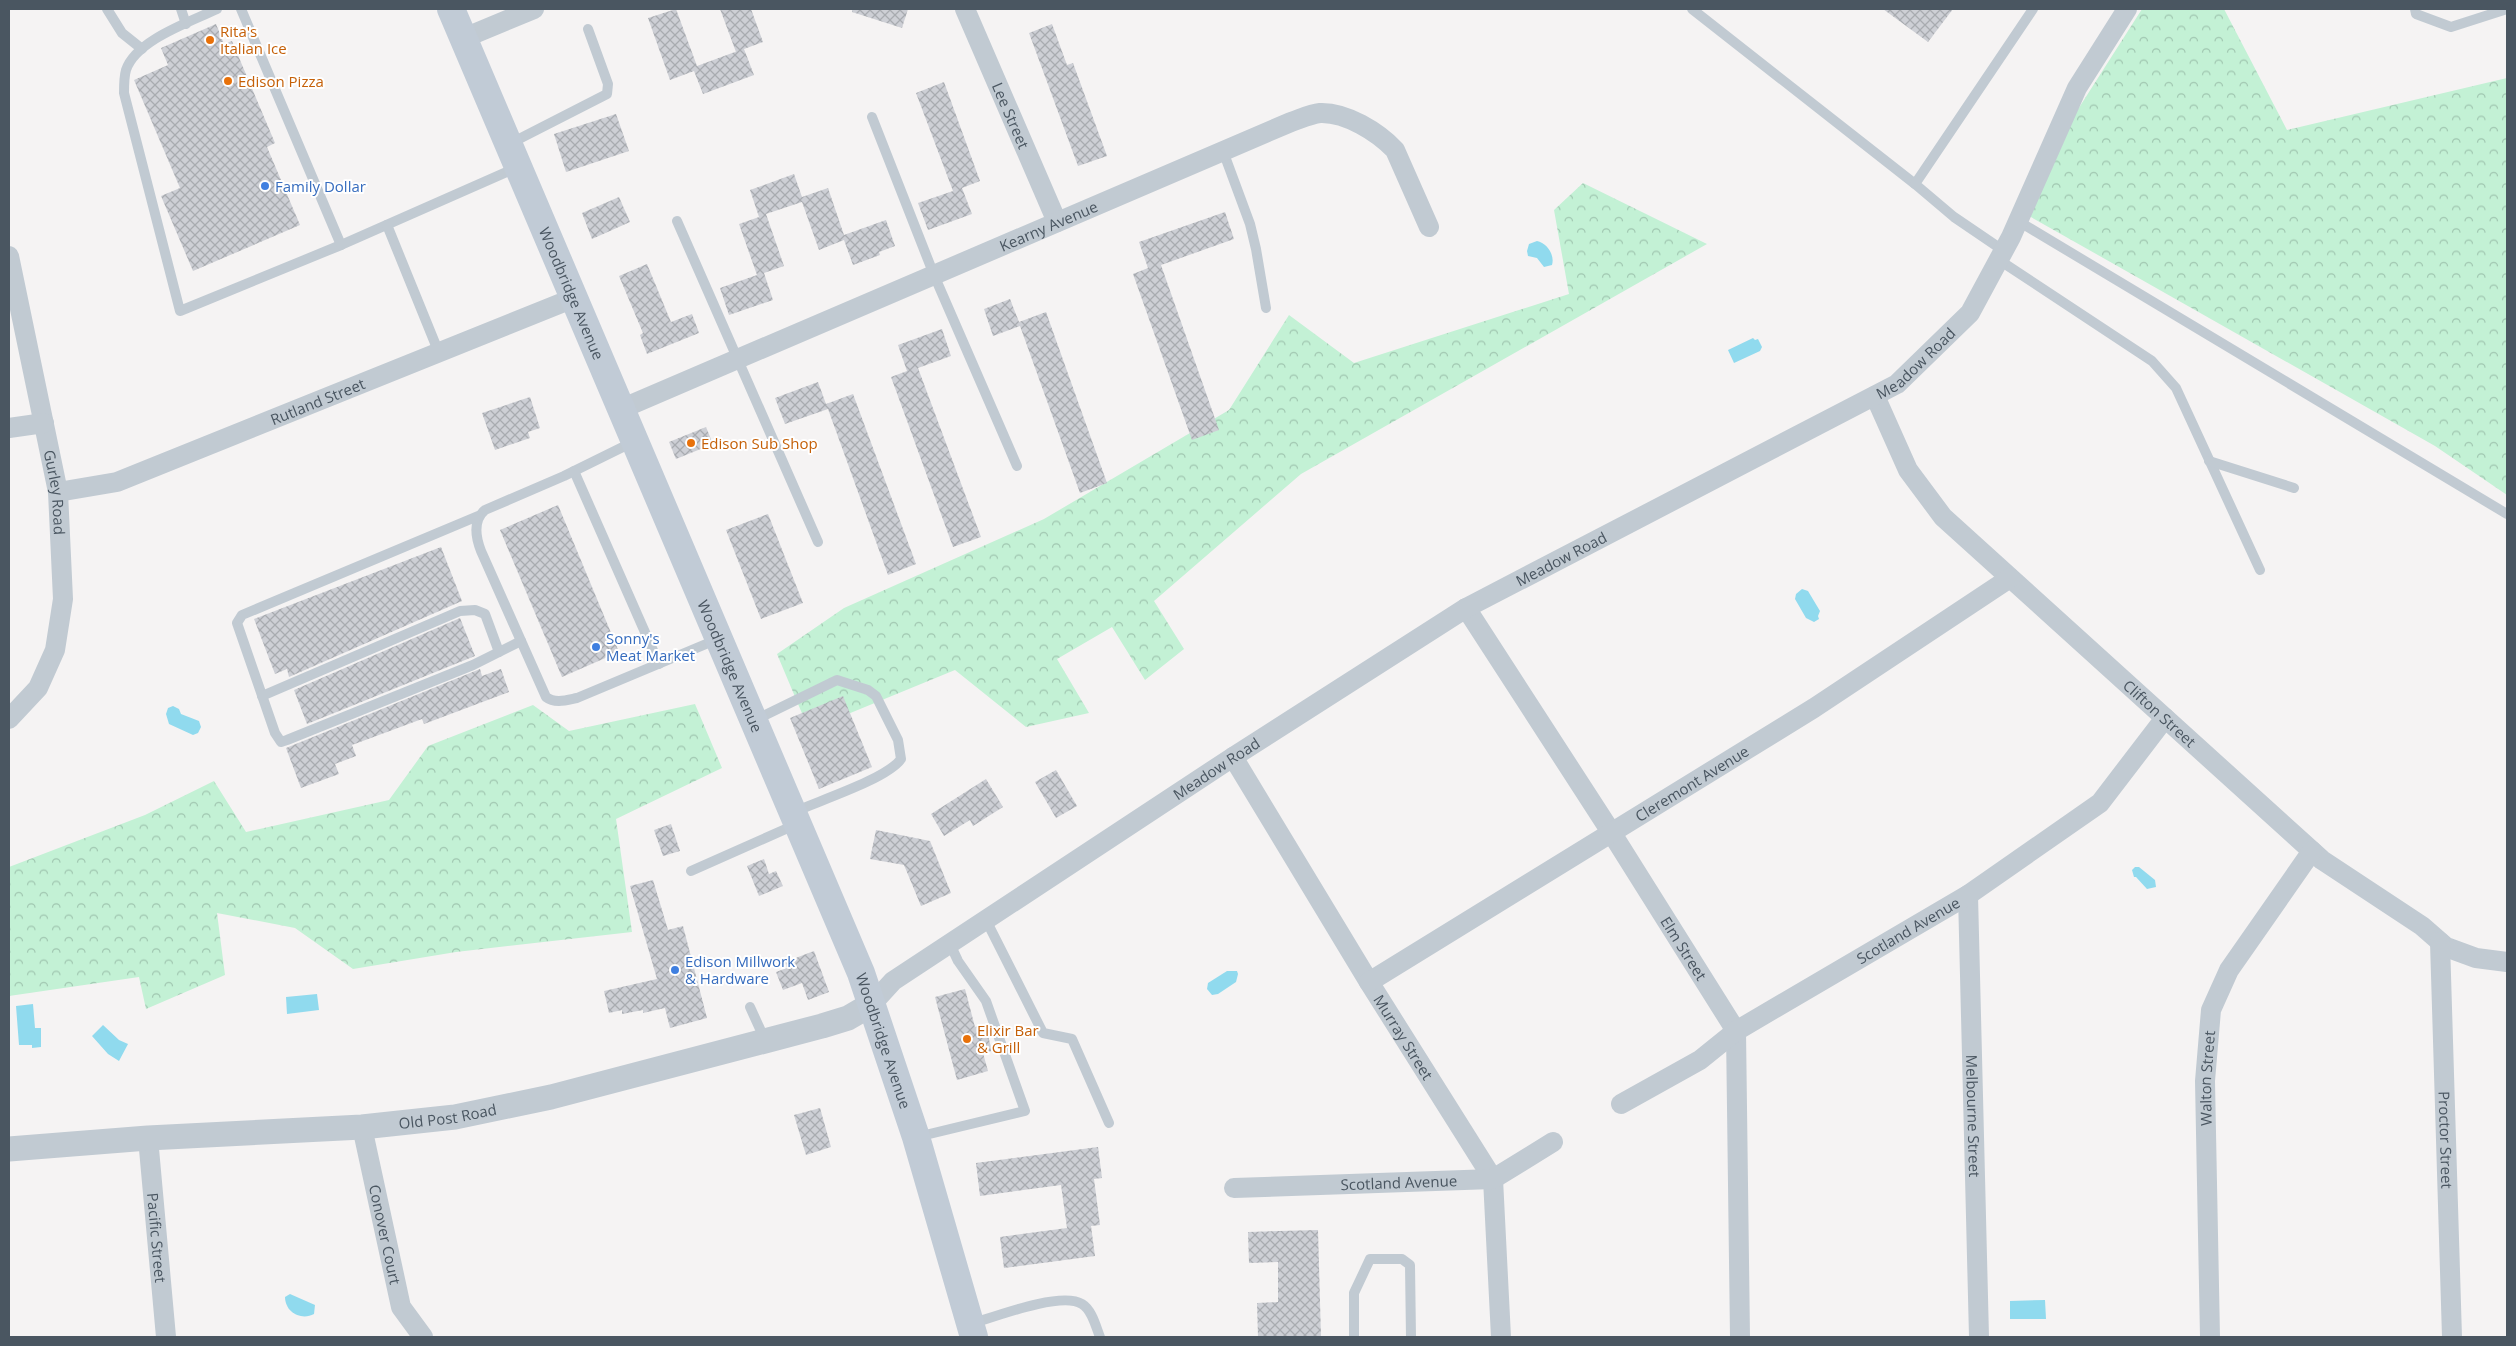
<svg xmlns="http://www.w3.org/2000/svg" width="2516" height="1346" font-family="'Open Sans',sans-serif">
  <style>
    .forest { fill: url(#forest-crowns) }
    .water { fill: #90daee }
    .building { fill: url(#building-cross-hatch) }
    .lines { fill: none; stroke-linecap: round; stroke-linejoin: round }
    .service { stroke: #c1cad2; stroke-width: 10 }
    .minor { stroke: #c1cad2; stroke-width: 20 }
    .tertiary { stroke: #c1cad2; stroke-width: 25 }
    .secondary { stroke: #c1cbd6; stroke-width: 28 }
    .food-dot { fill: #e8710a; stroke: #fff; stroke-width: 2 }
    .shop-dot { fill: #3f7fe0; stroke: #fff; stroke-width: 2 }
    .labels { text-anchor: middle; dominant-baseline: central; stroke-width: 4; stroke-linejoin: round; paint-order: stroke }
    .food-label { font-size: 15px; fill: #c56008; stroke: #fff; text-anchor: start }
    .street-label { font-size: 15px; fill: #4a5661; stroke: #fff }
    .shop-label { font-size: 15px; fill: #366cbe; stroke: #fff; text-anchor: start }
  </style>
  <defs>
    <pattern id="forest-crowns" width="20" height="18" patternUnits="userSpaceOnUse" patternTransform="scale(1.25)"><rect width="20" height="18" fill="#c3f1d5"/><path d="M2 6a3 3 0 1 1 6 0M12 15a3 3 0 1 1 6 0" fill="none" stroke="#a0c6b0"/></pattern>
    <pattern id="building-cross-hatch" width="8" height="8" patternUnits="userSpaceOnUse" patternTransform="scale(1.25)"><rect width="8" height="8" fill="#cdcfd5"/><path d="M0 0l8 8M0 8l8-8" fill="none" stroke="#a8abb0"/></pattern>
  </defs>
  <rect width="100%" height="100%" fill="#f5f3f3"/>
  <g class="forest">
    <polygon points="2142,9 2224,9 2287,130 2507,78 2507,495 2435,446 2015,208"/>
    <polygon points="1583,183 1707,244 1301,474 1154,601 1184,649 1145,680 1112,627 1057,659 1089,713 1026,727 955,670 809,730 777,654 844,608 1044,519 1229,410 1289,315 1354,363 1569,294 1554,210"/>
    <polygon points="695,704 722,768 616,819 632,932 456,952 353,969 295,928 217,913 225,975 146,1009 139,977 9,996 9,867 145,815 214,781 246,832 389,800 428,746 533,705 569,731"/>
  </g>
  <g class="water">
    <path d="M1537 241C1547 243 1555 255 1552 265L1544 267 1537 258 1528 256 1527 251 1529 244Z"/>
    <polygon points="1753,338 1755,340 1758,339 1762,347 1760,351 1734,363 1728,350"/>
    <polygon points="1802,589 1808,591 1820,611 1818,616 1819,619 1814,622 1806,618 1795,599 1796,594"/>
    <polygon points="173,706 179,709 181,714 199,721 201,727 198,733 193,735 169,724 166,714 168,708"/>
    <polygon points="2135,867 2139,867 2155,880 2156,887 2147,889 2136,877 2134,877 2132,870"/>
    <polygon points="1227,971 1237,971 1238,974 1236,982 1218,994 1212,995 1207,989 1208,983"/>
    <polygon points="317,994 319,1010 287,1014 286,997"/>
    <polygon points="33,1004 35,1028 41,1028 41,1047 32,1048 32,1045 19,1045 16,1006"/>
    <polygon points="103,1025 119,1040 128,1044 119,1061 108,1054 92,1036"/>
    <path d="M290 1294 315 1305 314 1314C301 1321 285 1312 285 1297Z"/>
    <polygon points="2045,1300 2046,1319 2010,1319 2010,1301"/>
  </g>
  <g class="building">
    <polygon points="676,9 697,66 743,49 736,52 720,9 751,9 763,42 744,49 754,75 703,94 694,71 670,80 648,18"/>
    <polygon points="852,9 908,9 902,28 852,12"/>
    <polygon points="1883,9 1953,9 1928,42"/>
    <polygon points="216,24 224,44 232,41 275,143 267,147 300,225 193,271 161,196 180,188 134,80 168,65 161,48"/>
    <polygon points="1052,24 1067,65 1073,63 1107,156 1078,166 1029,33"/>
    <polygon points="944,82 980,181 962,188 972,214 928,230 918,203 953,191 916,93"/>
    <polygon points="616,114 629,151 566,172 554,134"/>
    <polygon points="794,174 802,197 828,188 844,235 886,220 895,246 879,252 880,255 853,265 844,240 819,250 802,202 766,214 784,266 764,273 773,300 729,315 720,288 757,275 739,224 759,217 750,190"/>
    <polygon points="619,197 630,222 592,239 582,213"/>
    <polygon points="1225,212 1234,239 1161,265 1219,430 1192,440 1133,274 1148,268 1139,242"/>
    <polygon points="647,264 671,322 692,314 699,333 647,354 640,335 643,333 619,276"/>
    <polygon points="1010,299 1019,322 1046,312 1107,483 1080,493 1020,326 993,336 984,309"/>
    <polygon points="942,329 951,356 918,368 981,537 953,547 891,377 907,371 898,345"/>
    <polygon points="818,382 826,404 853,394 916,564 888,575 828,409 785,424 775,398"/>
    <polygon points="530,397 540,428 528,432 530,438 495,450 482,413"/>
    <polygon points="706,427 713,444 676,459 669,442"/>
    <polygon points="558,505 619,652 562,677 500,530"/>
    <polygon points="768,514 803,603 761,619 726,530"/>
    <polygon points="441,547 462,601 289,677 287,669 275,674 254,619"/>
    <polygon points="460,618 475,656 307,724 294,690"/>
    <polygon points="480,669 482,676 501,669 509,692 424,724 422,719 352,745 356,756 335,764 339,774 301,788 286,748"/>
    <polygon points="843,696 872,767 819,789 790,718"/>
    <polygon points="1056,770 1077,806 1056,818 1035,782"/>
    <polygon points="986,779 1003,807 973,826 970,820 944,836 931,814"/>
    <polygon points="671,824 680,851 663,856 654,830"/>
    <polygon points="876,830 930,841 951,893 921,906 904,865 870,859"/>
    <polygon points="764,859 769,874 776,871 783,886 759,896 747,866"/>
    <polygon points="653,880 668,930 683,926 707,1018 670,1028 665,1008 643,1013 643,1010 622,1014 622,1010 609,1013 604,991 657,979 630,886"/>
    <polygon points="814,951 829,992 808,1000 802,983 783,990 776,972 787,968 785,962"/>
    <polygon points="965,989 975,1027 985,1024 992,1051 983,1053 988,1071 957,1080 935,997"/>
    <polygon points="820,1108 831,1147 806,1155 794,1115"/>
    <polygon points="1098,1147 1102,1178 1094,1179 1100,1225 1091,1226 1095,1256 1004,1268 1000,1237 1067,1228 1061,1185 980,1196 976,1163"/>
    <polygon points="1318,1230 1321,1337 1258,1337 1257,1303 1278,1302 1278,1262 1249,1263 1248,1232"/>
  </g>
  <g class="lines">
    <g class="service">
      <polyline points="107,9 122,33 142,49"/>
      <polyline points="181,9 186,24"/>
      <path d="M217 9C190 22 136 40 126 70 124 77 124 86 124 93L180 311 341 245"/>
      <polyline points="241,9 341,245 518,167"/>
      <polyline points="1692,9 1915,184"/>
      <polyline points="2415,9 2416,14 2451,27 2507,9"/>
      <polyline points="872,117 934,275 1017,466"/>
      <polyline points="509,144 607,94 608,84 588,29"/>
      <polyline points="1223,151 1250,224 1256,249 1266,308"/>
      <polyline points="677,221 818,542"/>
      <polyline points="2018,221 2507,514"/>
      <polyline points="387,225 439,353"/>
      <polyline points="2004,251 1954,217 1915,184 2033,9"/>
      <polyline points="1999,260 2152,361 2176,388 2260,570"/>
      <path d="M633 442 564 476 485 510C472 521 476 538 481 551L546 697C555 704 567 700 577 698L718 639"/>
      <polyline points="2209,461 2294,488"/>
      <polyline points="574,471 659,664"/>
      <polyline points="478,516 242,615 237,623 275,733 281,742 287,740 473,665 521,641"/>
      <polyline points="262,696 460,611 475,610 485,614 499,652"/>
      <path d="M755 720 837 680 868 690 876 696 898 740 901 759C887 779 818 801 794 812"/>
      <polyline points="691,871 797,824"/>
      <polyline points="986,920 1043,1033 1072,1039 1109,1123"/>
      <polyline points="750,1007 765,1040"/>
      <polyline points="917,1137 1025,1111 986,1001 958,961 950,944"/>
      <path d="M971 1324C994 1317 1061 1291 1082 1304 1092 1310 1096 1327 1100 1337"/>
      <polyline points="1354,1337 1354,1293 1370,1259 1402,1259 1410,1265 1411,1337"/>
    </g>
    <g class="minor">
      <path id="s1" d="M965 9 1057 222"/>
      <polyline points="464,38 534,9"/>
      <path id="s2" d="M9 256 58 492 63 599 55 650 38 688 9 719"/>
      <path id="s3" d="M1875 396 1908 470 1943 517 2322 860 2422 926 2446 947 2476 958 2507 962"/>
      <path id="s4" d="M621 409 1291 122C1300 119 1311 114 1320 113 1346 112 1378 132 1395 150L1429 227"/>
      <polyline points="9,428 44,423"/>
      <path id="s5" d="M58 492 117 482 574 298"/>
      <path id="s6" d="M1466 608 1611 832 1736 1031 1740 1337"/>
      <path id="s7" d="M1233 757 1369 982 1493 1179 1501 1337"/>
      <path id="s8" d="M1968 895 1979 1337"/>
      <path id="s9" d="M2440 942 2452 1337"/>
      <path id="s10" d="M1369 982 1814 708 2010 578"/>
      <path id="s11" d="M872 1004 893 981 1233 757 1466 608 1897 384 1970 313 2011 237 2077 88 2127 9"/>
      <path id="s12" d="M1621 1104 1700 1060 1736 1031 1968 895 2100 803 2165 718"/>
      <path id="s13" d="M362 1127 401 1307 423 1337"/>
      <path id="s14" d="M148 1138 166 1337"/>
      <path id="s15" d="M1234 1188 1493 1179 1553 1142"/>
      <path id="s16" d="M2210 1337 2205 1081 2211 1010 2229 970 2312 851"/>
    </g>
    <path class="tertiary" id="s17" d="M9 1149 148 1138 362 1127 455 1117 551 1097 822 1026 848 1018 872 1004"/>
    <path class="secondary" id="s18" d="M451 9 861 973 916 1137 974 1337"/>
  </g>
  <g class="food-dot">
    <circle cx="210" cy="40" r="5"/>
    <circle cx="228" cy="81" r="5"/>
    <circle cx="691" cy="443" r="5"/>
    <circle cx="967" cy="1039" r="5"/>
  </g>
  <g class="shop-dot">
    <circle cx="265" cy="186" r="5"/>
    <circle cx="596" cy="647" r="5"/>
    <circle cx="675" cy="970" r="5"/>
  </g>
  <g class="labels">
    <g class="food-label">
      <text x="220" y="31">Rita's<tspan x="220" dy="17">Italian Ice</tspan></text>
      <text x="238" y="81">Edison Pizza</text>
      <text x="701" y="443">Edison Sub Shop</text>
      <text x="977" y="1030">Elixir Bar<tspan x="977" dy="17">&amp; Grill</tspan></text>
    </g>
    <g class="street-label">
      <text stroke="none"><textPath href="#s1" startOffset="116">Lee Street</textPath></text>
      <text stroke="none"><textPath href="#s4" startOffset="465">Kearny Avenue</textPath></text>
      <text stroke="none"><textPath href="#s18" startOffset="309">Woodbridge Avenue</textPath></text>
      <text stroke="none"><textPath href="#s11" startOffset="1228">Meadow Road</textPath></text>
      <text stroke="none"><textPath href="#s5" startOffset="276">Rutland Street</textPath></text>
      <text stroke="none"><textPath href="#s2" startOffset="241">Gurley Road</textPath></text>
      <text stroke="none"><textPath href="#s11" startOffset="822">Meadow Road</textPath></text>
      <text stroke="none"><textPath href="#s18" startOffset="714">Woodbridge Avenue</textPath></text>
      <text stroke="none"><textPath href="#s3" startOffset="432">Clifton Street</textPath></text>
      <text stroke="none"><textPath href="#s11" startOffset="418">Meadow Road</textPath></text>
      <text stroke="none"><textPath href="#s10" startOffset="379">Cleremont Avenue</textPath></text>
      <text stroke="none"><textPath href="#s12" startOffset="336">Scotland Avenue</textPath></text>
      <text stroke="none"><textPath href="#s6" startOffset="404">Elm Street</textPath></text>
      <text stroke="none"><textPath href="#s7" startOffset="328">Murray Street</textPath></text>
      <text stroke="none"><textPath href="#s18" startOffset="1119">Woodbridge Avenue</textPath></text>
      <text stroke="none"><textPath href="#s16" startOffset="259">Walton Street</textPath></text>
      <text stroke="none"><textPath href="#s17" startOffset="440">Old Post Road</textPath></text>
      <text stroke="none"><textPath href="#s8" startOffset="221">Melbourne Street</textPath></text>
      <text stroke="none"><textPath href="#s9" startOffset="198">Proctor Street</textPath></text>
      <text stroke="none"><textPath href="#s15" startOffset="165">Scotland Avenue</textPath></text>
      <text stroke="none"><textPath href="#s13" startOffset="110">Conover Court</textPath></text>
      <text stroke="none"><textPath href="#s14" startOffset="100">Pacific Street</textPath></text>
    </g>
    <g class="shop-label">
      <text x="275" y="186">Family Dollar</text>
      <text x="606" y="638">Sonny's<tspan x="606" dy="17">Meat Market</tspan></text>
      <text x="685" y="961">Edison Millwork<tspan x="685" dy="17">&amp; Hardware</tspan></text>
    </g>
  </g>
  <rect width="2516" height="1346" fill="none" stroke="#4a5661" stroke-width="20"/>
</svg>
